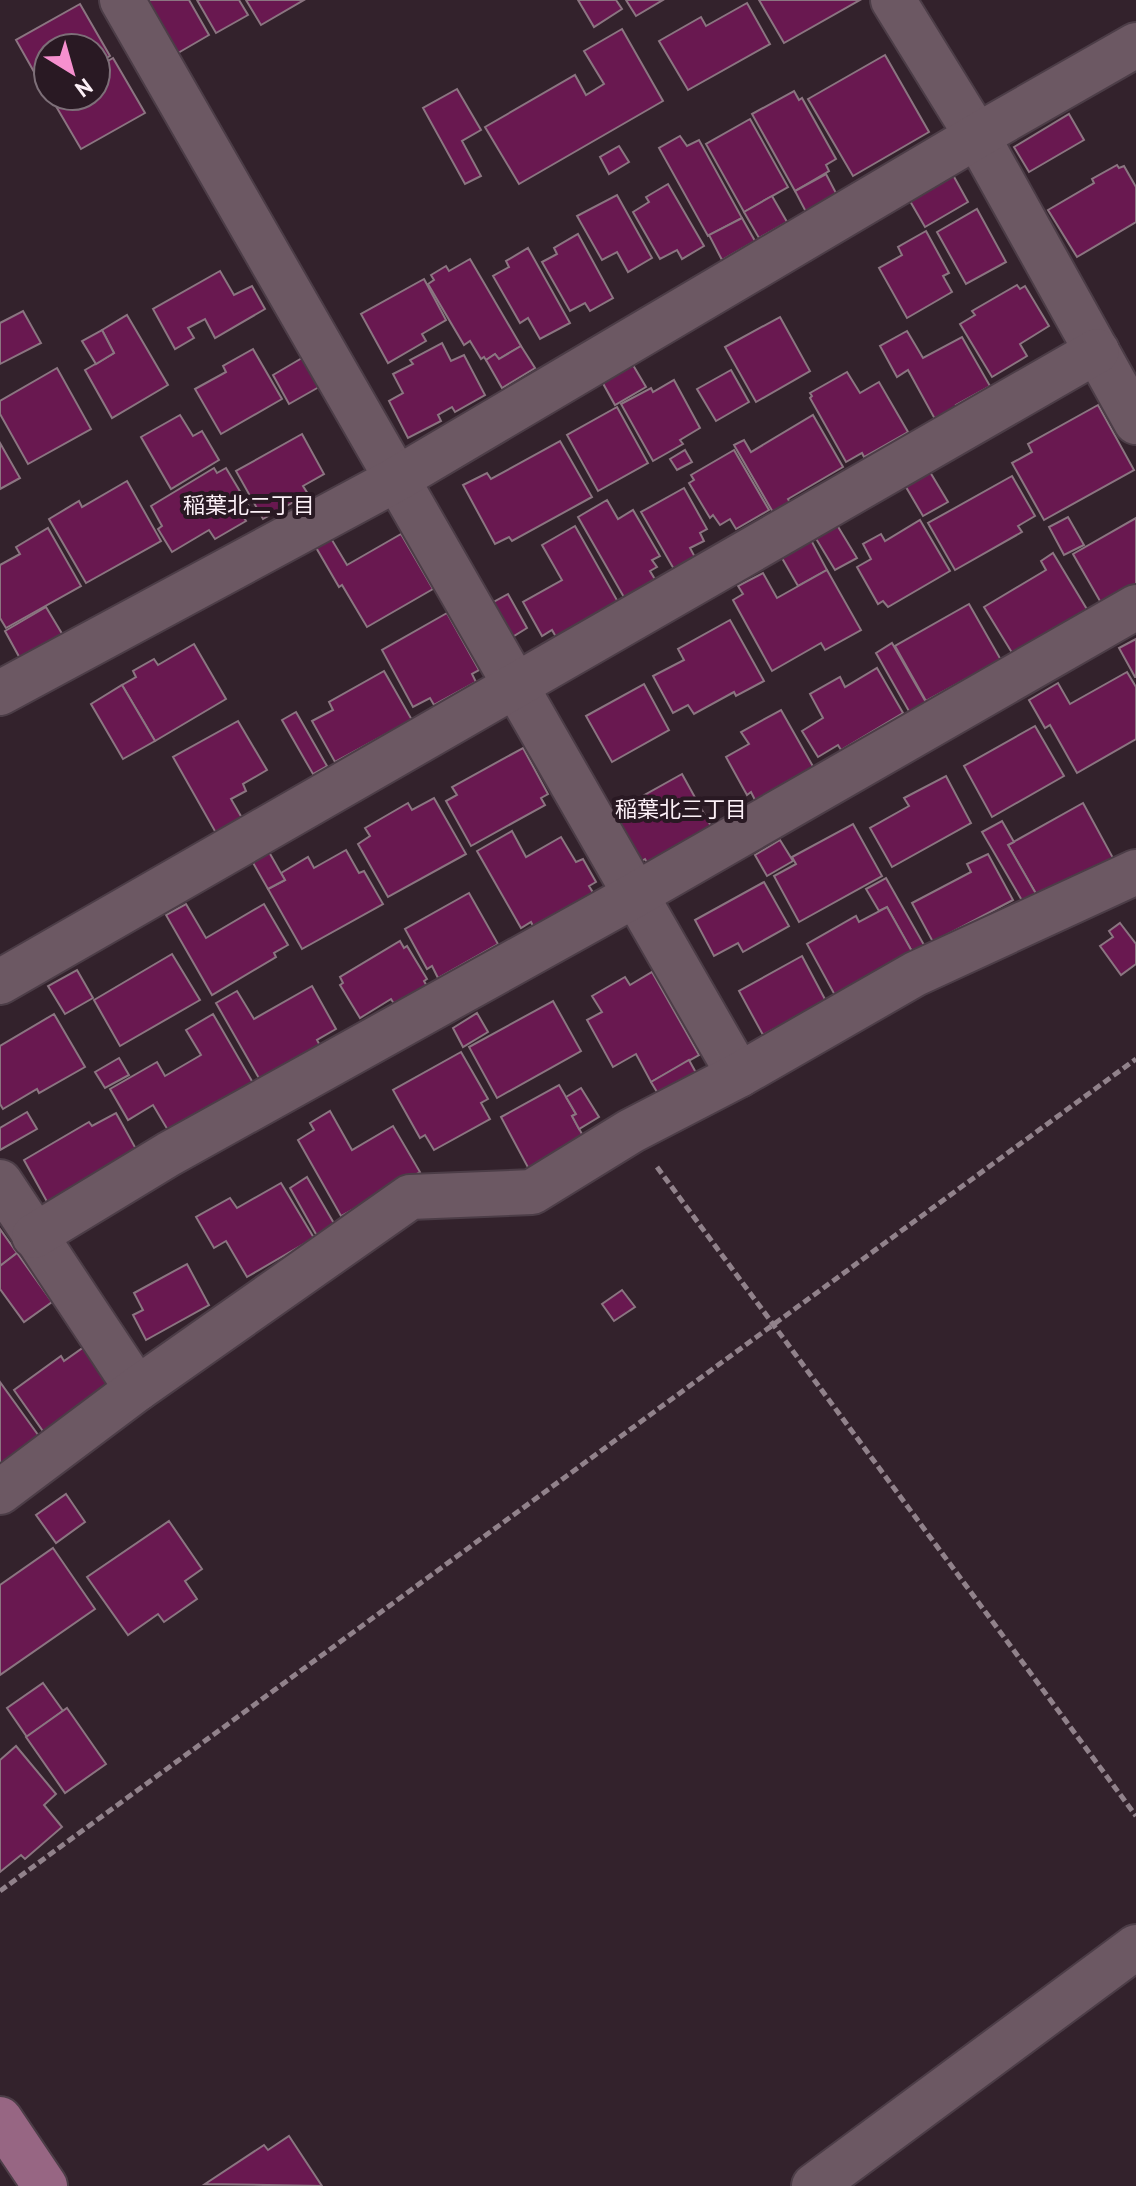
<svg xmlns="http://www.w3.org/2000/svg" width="1136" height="2186" font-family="'PT Sans','Noto Sans JP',sans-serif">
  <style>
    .building { fill: #691850; stroke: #8b7581; stroke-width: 2 }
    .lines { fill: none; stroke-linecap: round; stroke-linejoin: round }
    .minor-casing { stroke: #4c3d47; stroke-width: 48 }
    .major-casing { stroke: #4c3d47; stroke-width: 48 }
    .path { stroke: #91828b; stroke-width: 5; stroke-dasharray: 8 4; stroke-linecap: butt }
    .minor { stroke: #6c5863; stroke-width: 44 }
    .major { stroke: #976683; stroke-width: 44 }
    .labels { text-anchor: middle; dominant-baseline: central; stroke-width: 8; stroke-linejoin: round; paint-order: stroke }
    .neighbourhood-label { font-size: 22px; fill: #fcf0f7; stroke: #291923 }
  </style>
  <rect width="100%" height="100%" fill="#33222c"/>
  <g class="building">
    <polygon points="147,0 189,0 209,35 178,53"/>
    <polygon points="197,0 239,0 248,15 216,33"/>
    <polygon points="246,0 304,0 261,25"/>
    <polygon points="578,0 616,0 622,9 594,27"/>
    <polygon points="626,0 663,0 636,16"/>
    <polygon points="759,0 860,0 784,43"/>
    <polygon points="747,3 770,44 688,90 659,41 701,17 706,26"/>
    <polygon points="80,4 110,56 96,64 96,48 48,48 48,91 46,93 16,40"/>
    <polygon points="622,29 663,101 519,184 485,127 575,75 586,95 604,84 584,51"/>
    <polygon points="885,55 929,132 853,176 808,99"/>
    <polygon points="113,58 145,113 81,149 50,96 96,96 96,68"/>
    <polygon points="457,89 481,130 462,141 481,176 465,184 423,108"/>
    <polygon points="794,91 799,100 802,98 836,159 826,165 829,171 795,191 752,114"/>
    <polygon points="1069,114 1084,140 1029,172 1014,147"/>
    <polygon points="750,119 788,187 744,212 706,144"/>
    <polygon points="680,136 687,146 699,140 742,218 708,236 659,148"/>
    <polygon points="619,146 629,162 609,174 600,157"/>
    <polygon points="1117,165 1119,168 1124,166 1136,187 1136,222 1077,257 1048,210 1094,183 1092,179"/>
    <polygon points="826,174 837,195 806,212 795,191"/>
    <polygon points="953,175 968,202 925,227 910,201"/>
    <polygon points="668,184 704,246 682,259 677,250 660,259 633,212 649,202 646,197"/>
    <polygon points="617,195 652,258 628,272 617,252 602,260 577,216"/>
    <polygon points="772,196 787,222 759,238 744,212"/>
    <polygon points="977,209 1006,262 966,284 937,232"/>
    <polygon points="742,218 755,241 722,260 709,235"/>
    <polygon points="926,231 949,273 943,276 952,292 907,318 879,268 902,255 898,247"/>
    <polygon points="578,234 613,298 590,311 585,303 570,311 542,262 557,254 554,248"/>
    <polygon points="528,248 570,323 540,339 528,318 520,323 493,276 509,267 506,261"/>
    <polygon points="470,259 521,346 499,359 495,354 486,360 484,357 481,359 470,341 464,345 428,284 434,280 431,275 446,266 449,271"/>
    <polygon points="220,271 234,295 252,286 265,309 215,338 205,319 188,328 194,338 175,349 153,309"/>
    <polygon points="424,279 446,320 422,334 426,341 388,363 361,314"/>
    <polygon points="1017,285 1020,289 1025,286 1049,326 1020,344 1027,356 992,377 960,324 975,315 972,311"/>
    <polygon points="23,311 41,343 0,364 0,323"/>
    <polygon points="127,315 168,385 112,418 85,370 114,353 102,330"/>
    <polygon points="780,317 810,371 756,402 725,347"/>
    <polygon points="102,330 114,353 96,364 82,341"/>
    <polygon points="907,331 923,358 962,337 990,386 956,405 958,409 936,421 908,370 897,377 880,346"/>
    <polygon points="442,343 451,361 464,355 485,395 455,412 452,407 438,415 441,421 408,438 389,401 403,393 393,374 413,364 410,360"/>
    <polygon points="521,346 535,368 502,388 486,360 495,354 499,359"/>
    <polygon points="253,349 282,399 221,434 195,389 226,372 223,366"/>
    <polygon points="302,358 319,387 289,404 273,375"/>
    <polygon points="630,360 646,387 615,405 600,378"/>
    <polygon points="57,368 91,429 28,464 0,414 0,401"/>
    <polygon points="731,370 749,402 716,421 697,389"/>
    <polygon points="847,372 860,393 879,382 908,432 864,457 862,453 846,462 810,398 812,396 810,393"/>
    <polygon points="674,380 700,428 680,440 683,444 653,461 621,404 651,388 653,392"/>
    <polygon points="1098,405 1134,470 1044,520 1012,463 1032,452 1028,444"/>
    <polygon points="617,407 648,463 598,491 567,435"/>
    <polygon points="180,415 193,436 202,431 219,460 171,489 141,437"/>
    <polygon points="813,415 843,467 788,499 791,504 774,514 734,445 744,440 751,452"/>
    <polygon points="302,434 324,474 303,486 308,494 263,519 236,471"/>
    <polygon points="560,441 592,497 512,541 509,537 495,544 463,485 487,473 491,479"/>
    <polygon points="0,443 20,478 0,489"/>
    <polygon points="685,450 692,462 677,470 670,459"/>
    <polygon points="734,450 769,510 736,529 730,519 720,525 713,515 710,518 689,483 694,480 691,475"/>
    <polygon points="214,468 217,473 226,468 250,508 241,513 246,521 215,539 209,530 172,552 158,529 162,526 151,506"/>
    <polygon points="930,472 948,502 923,516 906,487"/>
    <polygon points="1012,476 1035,516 1018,526 1022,532 955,570 928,523"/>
    <polygon points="127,481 161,541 86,583 49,519 79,501 82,507"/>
    <polygon points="684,488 707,529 700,533 704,541 690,548 696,559 675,571 641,512"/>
    <polygon points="607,500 618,519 633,510 660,556 652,560 657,567 650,571 656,581 625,599 578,517"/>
    <polygon points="1068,517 1084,545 1064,555 1049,527"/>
    <polygon points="1136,518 1136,590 1104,608 1073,554"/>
    <polygon points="920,520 950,571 888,607 883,601 878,604 857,567 871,559 863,544 881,534 885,541"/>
    <polygon points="837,525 857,558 835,570 815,537"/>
    <polygon points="575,526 618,602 556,637 552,630 542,636 523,602 562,580 542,545"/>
    <polygon points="48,528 81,586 6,628 0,618 0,565 20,554 16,547"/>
    <polygon points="401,534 433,589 367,627 342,585 339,587 314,544 329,535 347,565"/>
    <polygon points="811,540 827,570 798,586 782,558"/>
    <polygon points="1053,553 1088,611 1014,656 984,607 1046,570 1041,561"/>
    <polygon points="827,570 861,630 825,650 821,643 772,671 733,600 743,594 738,586 763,573 777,598"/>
    <polygon points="508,594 527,628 509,639 490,604"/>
    <polygon points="969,604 1001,660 926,701 895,646"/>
    <polygon points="46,607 64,637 22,662 5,631"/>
    <polygon points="447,613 479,670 472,674 476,682 434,705 430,698 413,707 382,650"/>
    <polygon points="730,620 764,681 736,696 734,692 694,714 688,705 673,713 653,676 684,660 678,649"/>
    <polygon points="1136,639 1136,677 1135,677 1119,648"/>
    <polygon points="892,643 927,704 910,713 876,653"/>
    <polygon points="194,644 226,699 155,741 122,685 136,677 133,671 154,659 158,665"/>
    <polygon points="877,668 903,713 841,750 838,745 818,757 802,731 823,718 810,694 840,677 845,687"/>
    <polygon points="384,671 412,720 335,762 312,721 333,710 329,702"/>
    <polygon points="1127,672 1136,687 1136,739 1077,773 1050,725 1045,728 1029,700 1058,683 1070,704"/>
    <polygon points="644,684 669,730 612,762 586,716"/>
    <polygon points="122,685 155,741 123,759 91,704"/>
    <polygon points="781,710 815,770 759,808 751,792 747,795 726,757 749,744 741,732"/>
    <polygon points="296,712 327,766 313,774 282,720"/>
    <polygon points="238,721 267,770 243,784 246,791 231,799 242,818 216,833 173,757"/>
    <polygon points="1035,726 1064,776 992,817 964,766"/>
    <polygon points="523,748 548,794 541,798 545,805 471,846 446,801 457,795 452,787"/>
    <polygon points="682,774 712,828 648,864 645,859 640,862 618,822 632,814 628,807 642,799 641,797"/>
    <polygon points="946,776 971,823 892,867 870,828 909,806 904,798"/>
    <polygon points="434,798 466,854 388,897 358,844 370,836 365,828 408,803 412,810"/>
    <polygon points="1083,803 1113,858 1039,899 1008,845"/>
    <polygon points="1002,821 1014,842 1008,845 1039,899 1027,909 982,832"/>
    <polygon points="853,824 882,876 799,922 774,876 796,864 792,857"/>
    <polygon points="512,831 526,857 561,837 576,862 583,859 596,882 589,886 597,899 537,934 531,922 521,928 477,851"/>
    <polygon points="780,840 793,861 767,876 755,855"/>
    <polygon points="346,850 359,873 364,871 383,904 302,949 268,889 285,880 281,873 308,857 314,868"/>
    <polygon points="269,852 285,880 268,889 252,861"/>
    <polygon points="988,854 1013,900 933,942 912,903 971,872 967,864"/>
    <polygon points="886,878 928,952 914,955 887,907 879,911 866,889"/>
    <polygon points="764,882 789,926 743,952 738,943 714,956 695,920"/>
    <polygon points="469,893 498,944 438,978 432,966 427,969 405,929"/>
    <polygon points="186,904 206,938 264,904 288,945 274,953 276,957 212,995 166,915"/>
    <polygon points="887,907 914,955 837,999 807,944 856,916 859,922"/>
    <polygon points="1120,923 1136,944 1136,964 1121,975 1100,946 1113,937 1109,931"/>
    <polygon points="400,941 404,948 407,946 427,979 424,981 428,988 396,1007 391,999 360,1018 340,985 343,983 340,977"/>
    <polygon points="172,954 200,1000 120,1046 94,1000"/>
    <polygon points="802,956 828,1005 778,1036 774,1029 763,1035 739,991"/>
    <polygon points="77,970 93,998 65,1014 48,986"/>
    <polygon points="652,972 699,1055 651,1082 636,1054 613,1067 587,1020 602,1012 592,996 625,977 630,985"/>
    <polygon points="312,986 336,1029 317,1040 325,1055 260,1080 216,1003 237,991 254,1019"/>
    <polygon points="553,1001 581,1051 497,1098 469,1047"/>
    <polygon points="477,1013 488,1032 463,1047 453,1028"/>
    <polygon points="54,1014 85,1067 39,1093 37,1089 3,1109 0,1104 0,1046"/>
    <polygon points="213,1014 256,1088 172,1137 153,1105 128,1120 110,1089 157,1062 165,1076 201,1055 186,1030"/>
    <polygon points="461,1052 488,1099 481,1103 490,1119 434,1150 425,1135 420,1138 393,1090"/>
    <polygon points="119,1058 129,1075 105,1088 95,1072"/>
    <polygon points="689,1060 700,1080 663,1102 651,1082"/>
    <polygon points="559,1085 576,1114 572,1116 587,1143 531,1173 501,1117"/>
    <polygon points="581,1088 599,1117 579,1129 572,1116 576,1114 566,1097"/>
    <polygon points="330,1111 352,1150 393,1126 420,1172 341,1216 298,1140 314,1130 310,1123"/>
    <polygon points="27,1112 37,1129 0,1150 0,1128"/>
    <polygon points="116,1113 141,1158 51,1209 24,1160 89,1122 92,1126"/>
    <polygon points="307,1177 339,1232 321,1243 290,1188"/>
    <polygon points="281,1183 314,1238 247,1277 226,1241 214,1248 196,1217 230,1198 237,1208"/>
    <polygon points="0,1229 17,1253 0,1266"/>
    <polygon points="17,1253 52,1302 24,1322 0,1289 0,1266"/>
    <polygon points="187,1264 209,1305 146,1340 133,1315 143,1310 134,1293"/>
    <polygon points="622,1290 635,1307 614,1321 602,1304"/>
    <polygon points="84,1347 118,1396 52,1444 14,1390 61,1356 64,1361"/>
    <polygon points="0,1382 41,1439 0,1469"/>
    <polygon points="66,1494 85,1522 56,1543 36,1515"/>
    <polygon points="169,1521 202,1569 185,1581 197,1599 164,1622 158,1614 128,1635 87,1577"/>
    <polygon points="53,1548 95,1609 0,1675 0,1585"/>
    <polygon points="43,1683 63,1711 27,1737 7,1708"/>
    <polygon points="67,1708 106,1764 65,1793 26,1737"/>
    <polygon points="16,1746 56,1794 44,1805 62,1827 25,1859 21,1855 0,1872 0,1760"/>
    <polygon points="289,2136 322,2186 205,2184 264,2145 268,2150"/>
  </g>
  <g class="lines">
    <defs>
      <g id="minor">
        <polyline points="122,0 739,1075"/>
        <polyline points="893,0 977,136 1136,422"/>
        <polyline points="0,693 395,480 977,136 1136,45"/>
        <polyline points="0,982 1097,351"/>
        <polyline points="0,1182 137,1389"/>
        <polyline points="34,1236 169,1154 635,895 1136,607"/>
        <polyline points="0,1492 137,1389 410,1197 532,1192 631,1131 739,1075 915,974 1136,872"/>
        <polyline points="814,2186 1136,1947"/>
      </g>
      <polyline id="major" points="0,2119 45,2186"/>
    </defs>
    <use href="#minor" class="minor-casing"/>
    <use href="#major" class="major-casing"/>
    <g class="path">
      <polyline points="657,1167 1136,1816"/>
      <polyline points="0,1891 1136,1059"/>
    </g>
    <use href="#minor" class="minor"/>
    <use href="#major" class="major"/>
  </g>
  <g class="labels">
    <g class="neighbourhood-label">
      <text x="249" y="505">稲葉北二丁目</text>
      <text x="681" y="809">稲葉北三丁目</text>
    </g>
  </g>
  <g transform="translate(72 72) rotate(143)"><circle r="38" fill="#291923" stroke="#7d6f78" stroke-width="2"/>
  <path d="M0-6L14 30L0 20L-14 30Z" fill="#f690cf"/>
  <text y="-12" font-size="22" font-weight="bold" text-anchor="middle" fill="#fcf0f7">N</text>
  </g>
</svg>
